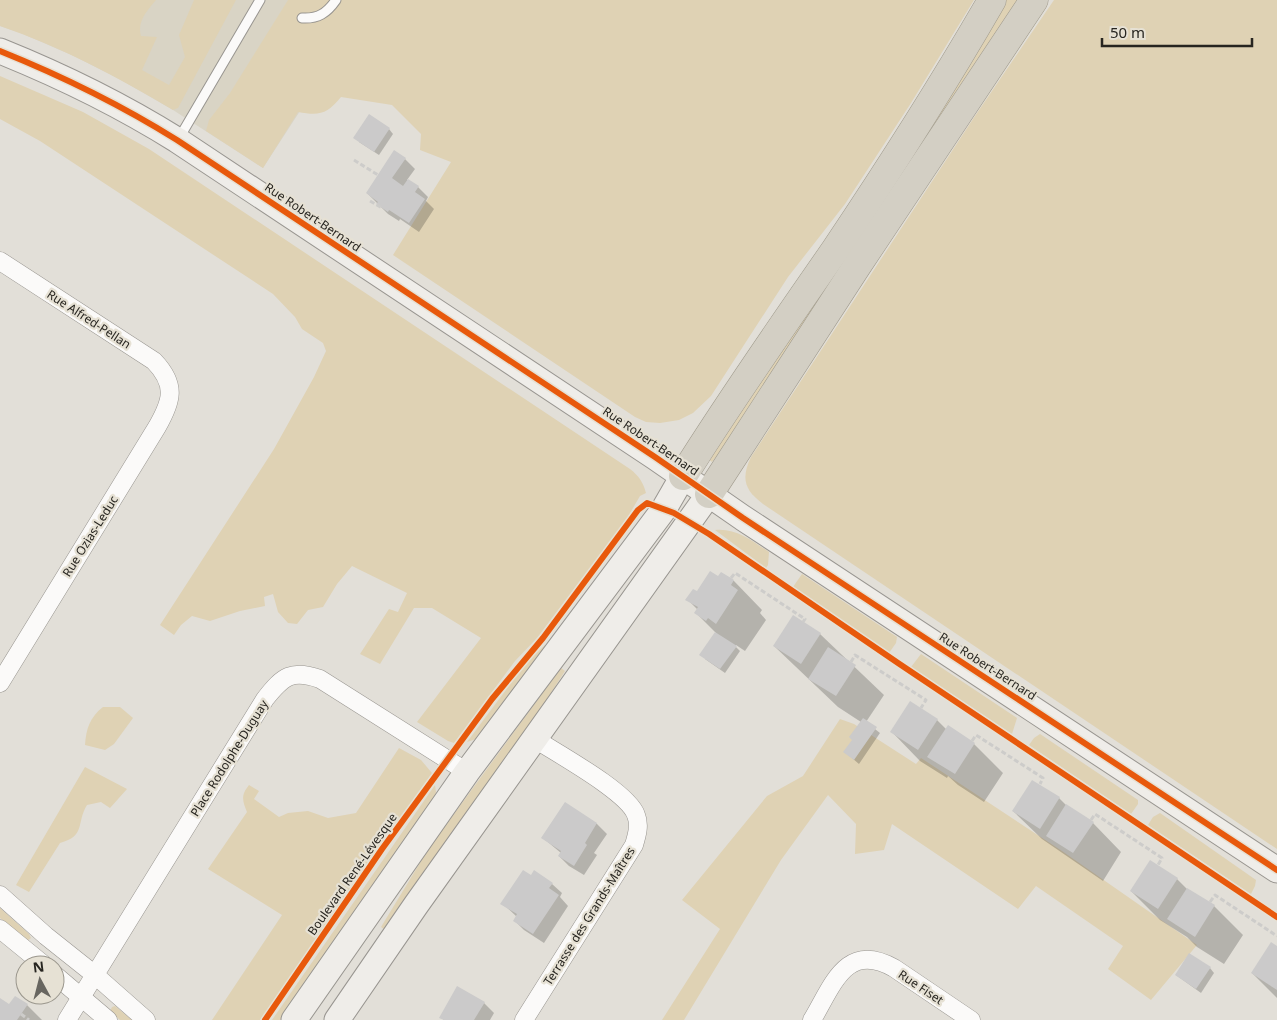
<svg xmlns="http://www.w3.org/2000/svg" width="1277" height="1020" font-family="'Noto Sans',sans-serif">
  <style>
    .built { fill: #d9d4c5 }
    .green { fill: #dfd2b4 }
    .shadow { fill: #0003 }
    .building { fill: #cbcaca }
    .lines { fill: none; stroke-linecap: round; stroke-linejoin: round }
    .lane-casing { stroke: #989590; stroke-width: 11 }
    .street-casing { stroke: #989590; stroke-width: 19 }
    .secondary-casing { stroke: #989590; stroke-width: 27 }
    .highway-casing { stroke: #9e998b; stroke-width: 29 }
    .path { stroke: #cdccca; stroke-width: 3; stroke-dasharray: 5 2.5; stroke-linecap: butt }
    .lane { stroke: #fbfaf9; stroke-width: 9 }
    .street { stroke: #fbfaf9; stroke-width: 18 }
    .secondary { stroke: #efede9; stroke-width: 25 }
    .highway { stroke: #d3cfc4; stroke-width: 28 }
    .cycleway-casing { stroke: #e6e1d4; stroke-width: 9 }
    .cycleway { stroke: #e8590c; stroke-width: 6 }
    .labels { text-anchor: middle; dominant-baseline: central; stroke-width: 4.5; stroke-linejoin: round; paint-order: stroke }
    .street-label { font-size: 12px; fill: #272520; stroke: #e6e1d4 }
  </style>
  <rect width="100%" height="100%" fill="#e2dfd8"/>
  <polygon class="built" points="0,0 372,0 263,168 173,110 121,80 76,57 21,33 0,26"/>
  <g class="green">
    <path d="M0 0H156C147 11 137 21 141 36L157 37 142 70 169 85 185 57 179 35 194 0H236L178 108 173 110C118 77 61 47 0 26Z"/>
    <path d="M288 0H974L911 103 845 204 788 277 711 396 693 413 679 420 660 423 646 422 635 417 393 255 451 162 420 150 421 134 392 105 341 97C327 114 320 116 298 112L263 168 206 131 209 120 230 93Z"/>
    <polygon points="1002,0 1024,0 739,427 712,462 708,459"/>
    <path d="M1054 0H1277V849L763 504C744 490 741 478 751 457L975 116Z"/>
    <path d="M0 76 83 112 149 149 630 469C639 476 643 482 646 493L640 496 626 520 537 638 515 661 454 743 448 741 417 722 481 638 432 608H414L380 664 360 654 389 609 398 612 407 593 352 566 337 584 323 607 308 610 297 624 288 623 278 612 273 594 264 597 265 606 240 611 210 621 192 616 181 625 174 635 160 625 274 449 314 377 326 351 323 343 302 329 295 317 273 294 40 141 0 119Z"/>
    <path d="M715 530C737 528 752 541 769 552L768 565 766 568Z"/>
    <polygon points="802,574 897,637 896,643 889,653 793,587"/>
    <polygon points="545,645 549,645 486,729 476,739 467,742 526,663"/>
    <polygon points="921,654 1017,718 1012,734 911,667"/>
    <polygon points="561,668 565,671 522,738 385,930 381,927 429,848"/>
    <path d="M103 707H120L133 718 114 744 105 750 85 745C86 729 90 717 103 707Z"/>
    <polygon points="840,719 854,724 916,764 921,758 1062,851 1197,945 1151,1000 1108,969 1123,946 1036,886 1018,909 892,824 884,850 855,854 856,824 828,795 781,860 684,1020 662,1020 720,929 682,900 767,796 803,776"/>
    <polygon points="1040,734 1138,800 1138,804 1131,814 1029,745 1034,738"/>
    <path d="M399 748 421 760 432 773 260 1020H212L282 915 208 869 247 812C242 800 241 795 249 785L259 791 254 799 279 817 288 813 308 811 328 818 356 813Z"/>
    <path d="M85 767 127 789 110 808 101 802 87 805C76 823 86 836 60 843L29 892 16 885Z"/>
    <polygon points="435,785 436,792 434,799 280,1020 272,1020"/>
    <polygon points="1160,813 1256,880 1255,886 1251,894 1148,825 1153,817"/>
    <polygon points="0,908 29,934 31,938 27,941 0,918"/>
    <polygon points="115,1006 132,1020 120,1020 110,1011 112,1007"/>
  </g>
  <g class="shadow">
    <polygon points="389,129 393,134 379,155 359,142"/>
    <polygon points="405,159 415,169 407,180 418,187 428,197 426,201 434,209 419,232 400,219 399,221 388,214 367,193"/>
    <polygon points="721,573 734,581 762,610 760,613 766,620 745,651 736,645 735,646 740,651 725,673 705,659 716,633 696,613 698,610 687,599 718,578"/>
    <polygon points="820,634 884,695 866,722 880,733 859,764 845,752 854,740 861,722 838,707 774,646"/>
    <polygon points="937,720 946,729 948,727 974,744 1003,773 984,802 958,785 948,776 947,778 920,761 892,732"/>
    <polygon points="1059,798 1068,807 1093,823 1121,852 1103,881 1042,839 1013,811"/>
    <polygon points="565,803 597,824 607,834 594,853 597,855 584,875 569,866 559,856 561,853 543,838"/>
    <polygon points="531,876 552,884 562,893 560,897 568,906 544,943 524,930 514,920 517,917 502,903"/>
    <polygon points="1177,879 1187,889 1214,906 1243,935 1224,964 1197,947 1187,937 1160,920 1131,891"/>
    <polygon points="1277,948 1277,998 1252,973"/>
    <polygon points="1210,968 1214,973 1201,993 1176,975"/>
    <polygon points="0,1000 10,1006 27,1005 42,1020 0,1020"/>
    <polygon points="484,1003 494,1013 490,1020 444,1020 441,1017"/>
  </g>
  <g class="building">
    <polygon points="369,114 390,128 374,152 353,138"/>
    <polygon points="394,150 406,158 392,178 403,186 408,179 419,186 415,192 425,199 409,223 389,210 388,212 376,204 378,202 366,193"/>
    <polygon points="710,571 718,576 721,572 731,578 734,580 731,585 738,590 716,624 708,618 706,621 694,613 698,607 685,600 693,589 697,591"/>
    <polygon points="793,615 821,633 801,664 773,646"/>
    <polygon points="715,632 737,646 720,669 699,655"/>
    <polygon points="828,647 856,665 836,696 808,679"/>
    <polygon points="910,701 938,719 918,750 890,732"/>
    <polygon points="863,718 877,727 854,760 843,752 852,740 849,737"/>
    <polygon points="948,725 975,743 955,774 927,757"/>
    <polygon points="1032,780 1060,797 1040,829 1012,811"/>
    <polygon points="565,802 597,823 585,843 587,845 574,866 558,856 561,851 541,838"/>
    <polygon points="1066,804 1094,822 1073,853 1046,836"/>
    <polygon points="1150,860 1178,878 1158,909 1130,891"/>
    <polygon points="523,870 531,875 534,870 553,883 549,888 559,895 533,934 513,921 517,914 500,904"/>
    <polygon points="1187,888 1215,905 1195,937 1167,919"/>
    <polygon points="1271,942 1277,946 1277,990 1251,973"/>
    <polygon points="1189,953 1211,967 1196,989 1175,975"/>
    <polygon points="457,986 485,1002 474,1020 444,1020 439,1018"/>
    <polygon points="15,996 28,1004 17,1020 0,1020 0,998 9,1004"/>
  </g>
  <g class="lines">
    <defs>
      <g id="lane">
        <path d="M302 18C318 19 327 13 336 0"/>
        <polyline points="178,140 260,0"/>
      </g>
      <g id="street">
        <path d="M0 261 154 361C177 385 172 401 157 427L0 683"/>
        <polyline points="0,895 46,936 95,975 146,1020"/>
        <polyline points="0,929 44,965"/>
        <polyline points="55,975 108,1020"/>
        <path d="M67 1020 265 699C283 676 292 669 320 679L467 772"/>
        <path d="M524 1020 634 845C637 835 640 825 636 815 628 792 558 754 535 739"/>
        <path d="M812 1020C833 985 846 941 894 968L971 1020"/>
      </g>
      <g id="secondary">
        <path d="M0 51C62 76 121 105 177 140L655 457 743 518 1277 870"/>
        <polyline points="294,1020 467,772 664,509 683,476"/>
        <polyline points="337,1020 416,905 709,494"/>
      </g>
      <g id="highway">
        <path d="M683 476C731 399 783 325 835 250 890 168 943 85 992 0"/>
        <polyline points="709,494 857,266 1034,0"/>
      </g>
    </defs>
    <use href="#lane" class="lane-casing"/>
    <use href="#street" class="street-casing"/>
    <use href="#secondary" class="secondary-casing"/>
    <use href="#highway" class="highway-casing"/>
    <g class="path">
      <polyline points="354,160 378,175"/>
      <polyline points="370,201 382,208"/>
      <polyline points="731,578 735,573 805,619 803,622"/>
      <polyline points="851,662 855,655 926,700 921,708"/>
      <polyline points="972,741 976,735 1043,778 1040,784"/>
      <polyline points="1091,820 1095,814 1162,858 1158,865"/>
      <polyline points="1210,902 1215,895 1277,936"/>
      <polyline points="21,1014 29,1020"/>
    </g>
    <use href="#lane" class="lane"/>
    <use href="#street" class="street"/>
    <use href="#secondary" class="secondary"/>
    <use href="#highway" class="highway"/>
    <defs>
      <g id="cycleway">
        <path d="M0 51C62 76 121 105 177 140L655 457 743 518 1277 870"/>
        <polyline points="265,1020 382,849 492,699 543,638 638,510 647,503 674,513 709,534 898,663 1277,917"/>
      </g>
    </defs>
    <use href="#cycleway" class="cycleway-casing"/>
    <use href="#cycleway" class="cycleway"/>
  </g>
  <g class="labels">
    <g class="street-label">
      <text transform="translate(313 217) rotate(34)">Rue Robert-Bernard</text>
      <text transform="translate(89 319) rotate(33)">Rue Alfred-Pellan</text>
      <text transform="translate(651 441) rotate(34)">Rue Robert-Bernard</text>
      <text transform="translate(90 536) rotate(-58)">Rue Ozias-Leduc</text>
      <text transform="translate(988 666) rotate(33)">Rue Robert-Bernard</text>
      <text transform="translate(229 758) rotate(-58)">Place Rodolphe-Duguay</text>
      <text transform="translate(352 874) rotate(-55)">Boulevard René-Lévesque</text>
      <text transform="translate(589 916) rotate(-58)">Terrasse des Grands-Maîtres</text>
      <text transform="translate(921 987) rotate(34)">Rue Fiset</text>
    </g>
  </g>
  <g transform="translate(40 980) rotate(353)"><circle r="24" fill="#e6e1d4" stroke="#9a968c"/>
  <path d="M0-4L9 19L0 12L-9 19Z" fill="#686660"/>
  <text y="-8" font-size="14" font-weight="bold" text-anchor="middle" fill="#272520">N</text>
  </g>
  <path d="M1102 38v8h150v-8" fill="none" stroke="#272520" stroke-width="2.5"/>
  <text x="1110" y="38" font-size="15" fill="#272520" stroke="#e6e1d4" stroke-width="4" paint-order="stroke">50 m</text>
</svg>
